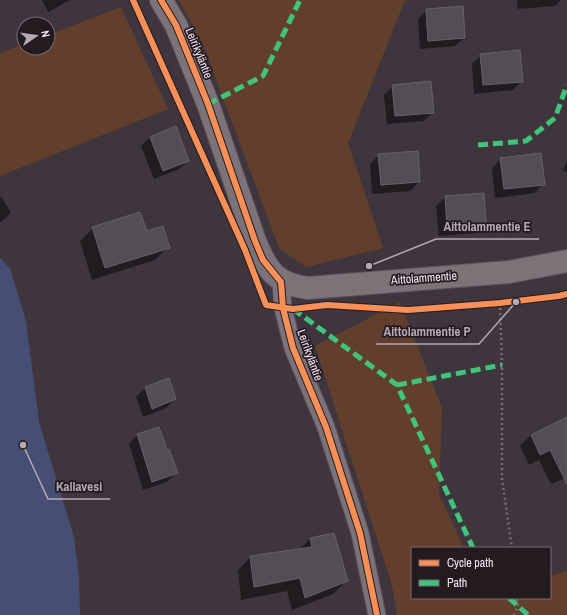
<svg xmlns="http://www.w3.org/2000/svg" width="567" height="615" font-family="'Archivo Narrow',sans-serif">
  <style>
    .green { fill: #623f2d }
    .water { fill: #464f73 }
    .shadow { fill: #0007 }
    .building { fill: #534d54; stroke: #686169 }
    .lines { fill: none; stroke-linecap: round; stroke-linejoin: round }
    .street-casing { stroke: #5c5259; stroke-width: 19 }
    .secondary-casing { stroke: #5c5259; stroke-width: 24 }
    .path { stroke: #766e73; stroke-width: 2.5; stroke-dasharray: 2 3; stroke-linecap: butt }
    .street { stroke: #7c7379; stroke-width: 17 }
    .secondary { stroke: #7c7379; stroke-width: 22 }
    .quiet { stroke: #40c37c; stroke-width: 5; stroke-dasharray: 10 5; stroke-linecap: butt }
    .cycleway-casing { stroke: #241b21; stroke-width: 8 }
    .cycleway { stroke: #f78f57; stroke-width: 6 }
    .labels { text-anchor: middle; dominant-baseline: central; stroke-width: 3.5; stroke-linejoin: round; paint-order: stroke }
    .street-label { font-size: 12px; fill: #f6e9f1; stroke: #241b21 }
    .leader { fill: none; stroke: #b6aab2; stroke-width: 1.5 }
    .callout-dot { fill: #b6aab2; stroke: #241b21; stroke-width: 1.5 }
    .callout-label { font-size: 13px; text-anchor: middle; font-weight: bold; fill: #b6aab2; stroke: #241b21; stroke-width: 3.5; stroke-linejoin: round; paint-order: stroke }
  </style>
  <rect width="100%" height="100%" fill="#3f353c"/>
  <g class="green">
    <polygon points="179,0 405,0 348,143 383,248 306,267 279,248 203,45"/>
    <polygon points="121,7 168,109 0,176 0,53 24,44 24,48 48,48 48,35"/>
    <polygon points="400,302 442,408 439,494 464,548 412,548 412,598 550,598 550,576 567,571 567,615 397,615 392,585 315,346"/>
  </g>
  <polygon class="water" points="0,258 10,268 26,321 39,422 74,537 79,576 80,615 0,615"/>
  <g class="shadow">
    <polygon points="42,0 70,0 48,12"/>
    <polygon points="517,0 561,0 555,6 518,9"/>
    <polygon points="427,10 464,38 455,46 420,49 418,19"/>
    <polygon points="481,55 522,81 513,90 474,94 472,64"/>
    <polygon points="393,86 433,112 424,121 387,124 384,95"/>
    <polygon points="150,137 188,160 179,169 154,179 141,146"/>
    <polygon points="379,155 419,182 410,191 372,194 370,164"/>
    <polygon points="501,159 543,184 535,193 495,198 492,168"/>
    <polygon points="567,161 567,172 563,170"/>
    <polygon points="1,196 11,213 0,223 0,197"/>
    <polygon points="445,197 485,224 476,233 439,236 436,206"/>
    <polygon points="93,228 146,233 168,247 155,260 92,280 80,241"/>
    <polygon points="168,380 175,399 166,408 143,417 136,397 145,388"/>
    <polygon points="567,418 567,477 551,484 539,460 529,465 520,446 531,435"/>
    <polygon points="137,435 176,473 167,482 143,490 129,444"/>
    <polygon points="311,538 346,581 333,594 292,610 287,591 241,600 238,570 251,557 299,550"/>
  </g>
  <g class="building">
    <polygon points="463,6 465,38 428,41 426,9"/>
    <polygon points="520,50 523,82 483,85 480,54"/>
    <polygon points="431,81 434,113 395,116 392,85"/>
    <polygon points="176,126 189,161 163,171 150,137"/>
    <polygon points="418,151 420,182 381,185 378,154"/>
    <polygon points="541,153 545,185 504,189 500,158"/>
    <polygon points="484,193 486,224 447,228 445,196"/>
    <polygon points="140,212 147,231 163,226 170,248 105,268 92,227"/>
    <polygon points="169,378 176,399 152,409 145,387"/>
    <polygon points="567,417 567,484 550,450 540,455 531,435"/>
    <polygon points="159,427 167,450 169,449 178,473 152,482 137,434"/>
    <polygon points="334,533 348,581 305,598 300,578 254,587 250,556 312,547 310,538"/>
  </g>
  <g class="lines">
    <defs>
      <polyline id="street" points="281,282 283,308 293,348 326,427 360,533 377,615"/>
      <path id="secondary" d="M161 0 176 25 208 104 255 241C267 270 275 284 308 288L509 272 567 261"/>
    </defs>
    <use href="#street" class="street-casing"/>
    <use href="#secondary" class="secondary-casing"/>
    <g class="path">
      <polyline points="500,303 502,365 502,479 512,548"/>
      <polyline points="514,615 518,606 517,598"/>
    </g>
    <use href="#street" class="street"/>
    <use href="#secondary" class="secondary"/>
    <g class="quiet">
      <polyline points="208,104 263,76 300,0"/>
      <polyline points="478,145 526,141 555,118 567,85"/>
      <polyline points="293,309 397,385 473,548"/>
      <polyline points="397,385 502,365"/>
      <polyline points="509,598 528,615"/>
    </g>
    <defs>
      <g id="cycleway">
        <polyline points="133,0 245,250 266,305 293,309 327,305 408,310 500,303 559,296 567,294"/>
        <polyline points="161,0 176,25 208,104 255,241 263,260 281,282 283,308 293,348 326,427 360,533 377,615"/>
      </g>
    </defs>
    <use href="#cycleway" class="cycleway-casing"/>
    <use href="#cycleway" class="cycleway"/>
  </g>
  <g class="labels">
    <g class="street-label">
      <text transform="translate(199 53) rotate(68)">Leirikyläntie</text>
      <text transform="translate(424 278) rotate(-4)">Aittolammentie</text>
      <text transform="translate(310 355) rotate(70)">Leirikyläntie</text>
    </g>
  </g>
  <path class="leader" d="M369 266L436 239H539M516 302L479 344H376M23 445L48 499H110"/>
  <g class="callout-dot">
    <circle cx="369" cy="266" r="4"/>
    <circle cx="516" cy="302" r="4"/>
    <circle cx="23" cy="445" r="4"/>
  </g>
  <g class="callout-label">
    <text x="487" y="231">Aittolammentie E</text>
    <text x="427" y="336">Aittolammentie P</text>
    <text x="79" y="491">Kallavesi</text>
  </g>
  <rect x="411" y="547" width="140" height="52" fill="#241b21" stroke="#786d74"/>
  <rect x="419" y="560" width="20" height="6" fill="#f78f57" stroke="#786d74"/>
  <text x="447" y="567" font-size="12" fill="#f6e9f1">Cycle path</text>
  <rect x="419" y="580" width="20" height="6" fill="#40c37c" stroke="#786d74"/>
  <text x="447" y="587" font-size="12" fill="#f6e9f1">Path</text>
  <g transform="translate(36 36) rotate(77)"><circle r="19" fill="#241b21" stroke="#786d74"/>
  <path d="M0-3L7 15L0 10L-7 15Z" fill="#b6aab2"/>
  <text y="-6" font-size="11" font-weight="bold" text-anchor="middle" fill="#f6e9f1">N</text>
  </g>
</svg>
